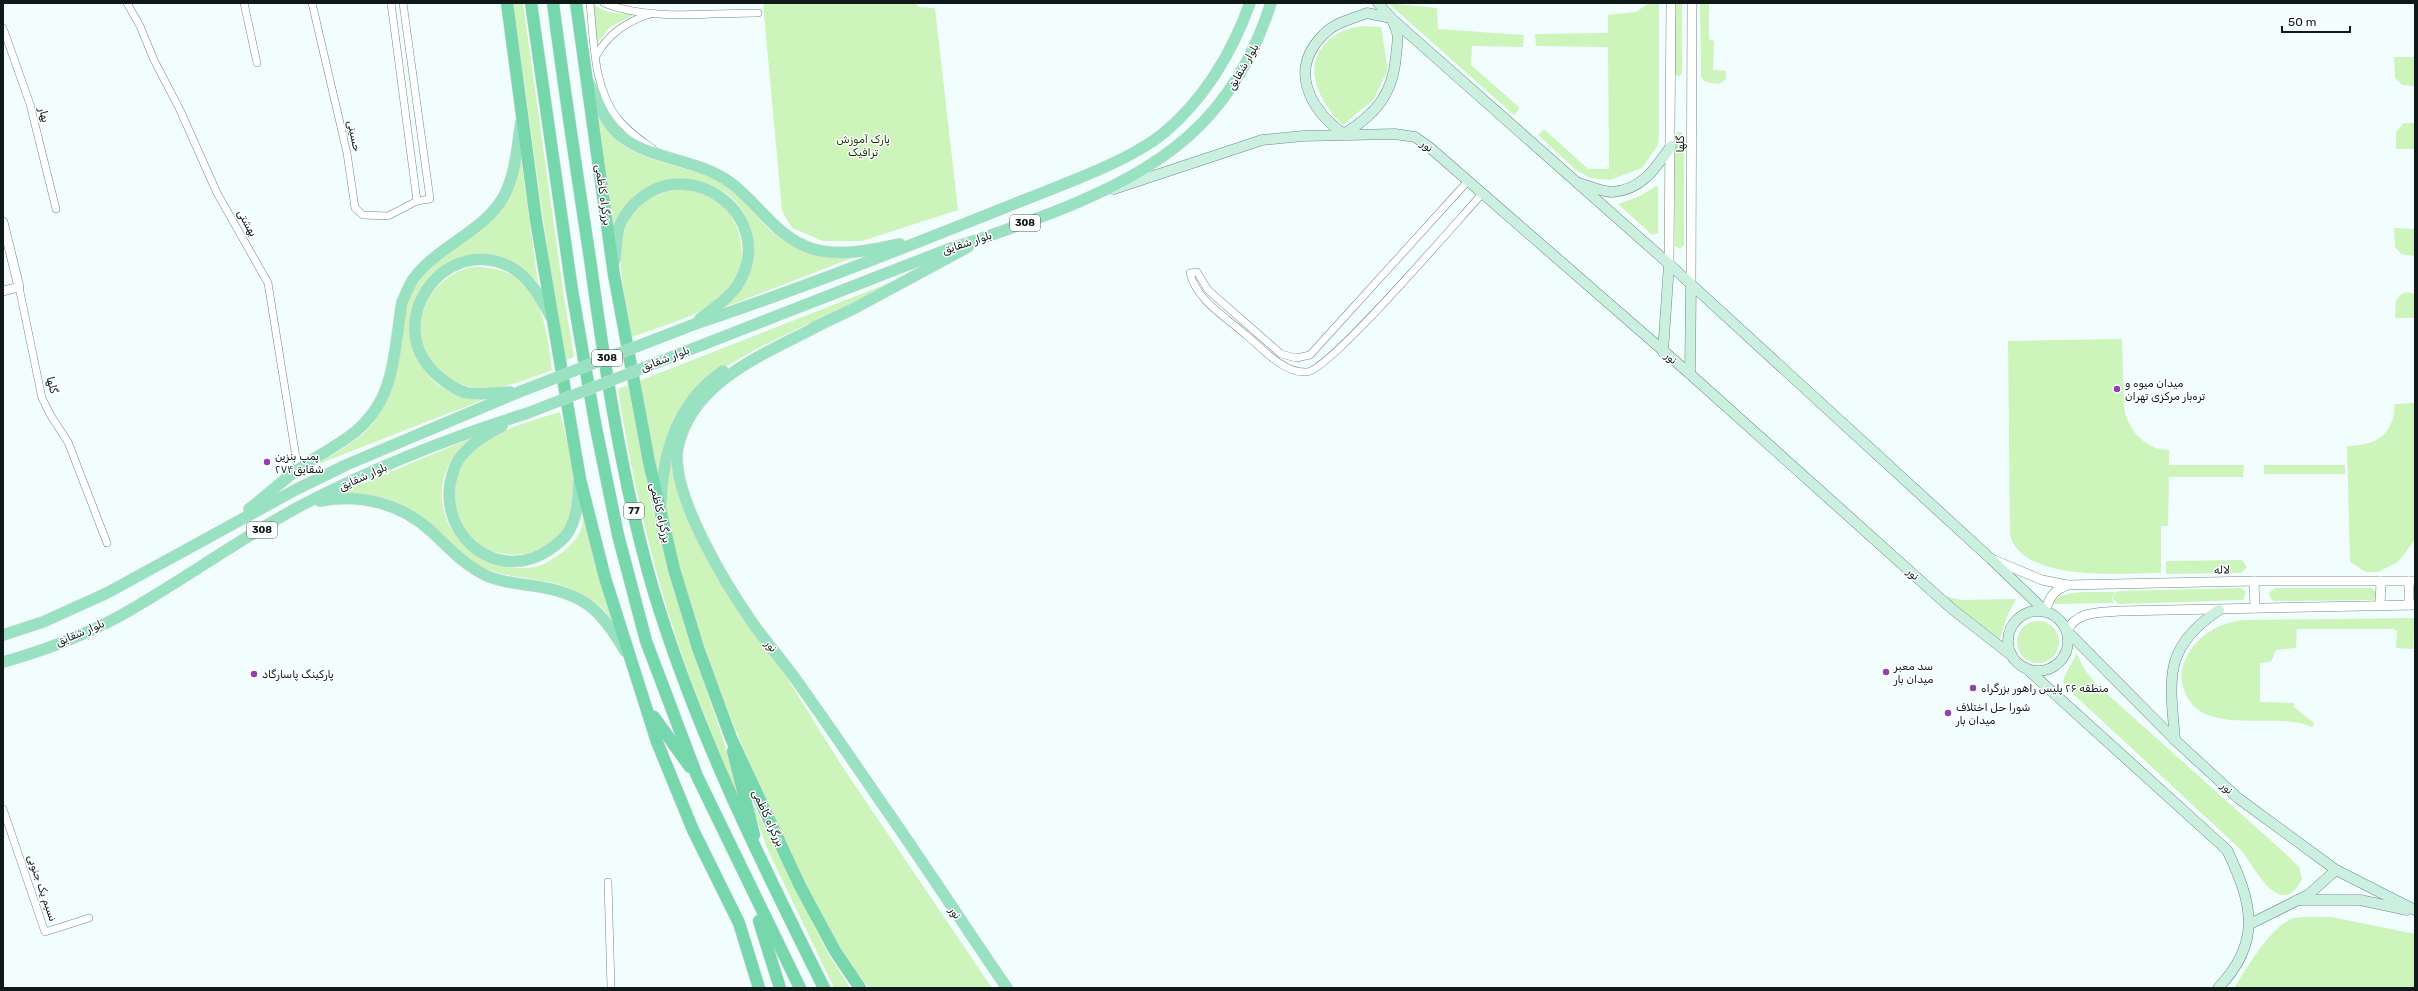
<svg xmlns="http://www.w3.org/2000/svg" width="2418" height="991" font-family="Rubik,Cairo,sans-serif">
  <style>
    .green { fill: #ccf4bb }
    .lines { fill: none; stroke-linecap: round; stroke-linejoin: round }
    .minor-casing { stroke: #6f8a87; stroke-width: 8 }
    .tertiary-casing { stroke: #6f8a87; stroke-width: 10 }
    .secondary-casing { stroke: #6f8a87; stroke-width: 11 }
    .primary-casing { stroke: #d8dada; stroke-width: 12 }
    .trunk-casing { stroke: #d8dada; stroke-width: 13 }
    .minor { stroke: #fff; stroke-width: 7 }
    .tertiary { stroke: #fff; stroke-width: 9 }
    .secondary { stroke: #cbf0e0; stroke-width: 10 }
    .primary { stroke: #98e1c1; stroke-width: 11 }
    .trunk { stroke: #76d7ac; stroke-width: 12 }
    .primary-bridge-casing { stroke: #d8dada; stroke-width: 12; stroke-linecap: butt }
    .primary-bridge { stroke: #98e1c1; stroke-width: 11 }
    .poi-dot { fill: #9341b0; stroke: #fff; stroke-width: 1.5 }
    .labels { text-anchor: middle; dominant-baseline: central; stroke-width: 3; stroke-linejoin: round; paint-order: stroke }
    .shield { fill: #fff; stroke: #565e5d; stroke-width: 1 }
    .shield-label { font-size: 10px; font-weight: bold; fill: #0e1918 }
    .street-label { font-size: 11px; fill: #0e1918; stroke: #fff }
    .park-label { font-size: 11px; fill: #143600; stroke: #fff }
    .poi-label { font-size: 11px; fill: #0e1918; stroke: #fff; text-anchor: start }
  </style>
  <rect width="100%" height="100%" fill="#f2fefd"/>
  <g class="green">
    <polygon points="513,3 523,3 564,297 574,357 563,361"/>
    <path d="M593 3C603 14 622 14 635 14L610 27 597 43Z"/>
    <polygon points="763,3 915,3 919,7 935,8 958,210 862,241 823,241 792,228 782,211"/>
    <polygon points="1388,3 1437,8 1438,29 1524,35 1523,47 1472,46 1471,65 1520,108 1514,115"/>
    <polygon points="1649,3 1659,3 1659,134 1658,145 1642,168 1610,180 1590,178 1576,170 1538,135 1544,129 1588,169 1609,169 1608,47 1536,46 1535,34 1608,33 1608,15 1636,12"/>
    <polygon points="1675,3 1682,3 1682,73 1679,77 1675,74"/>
    <polygon points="1700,3 1709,3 1709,39 1714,41 1713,70 1726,71 1726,79 1719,84 1705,82 1701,77"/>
    <path d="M1360 26 1381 27 1388 69 1374 99 1343 125C1317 99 1297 60 1337 34 1343 30 1353 28 1360 26Z"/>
    <polygon points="2394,57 2415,57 2415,86 2402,85 2395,78"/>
    <path d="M598 111C601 117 604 124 608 130 631 166 697 163 730 188 748 202 769 237 791 243 813 250 838 251 860 255L720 309C778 269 757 186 688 179 678 178 667 179 658 183 647 189 623 220 613 230Z"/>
    <polygon points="2404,123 2415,123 2415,149 2396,149 2396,132"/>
    <polygon points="1677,132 1681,132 1684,135 1684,245 1680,249 1675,246 1675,135"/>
    <path d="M521 159 538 283C521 263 500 253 474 256 384 267 392 400 485 399L316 465C332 455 350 446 364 433 391 408 396 371 401 336 405 315 407 297 420 280 459 232 511 233 521 159Z"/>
    <polygon points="1656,186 1658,187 1658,233 1652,235 1618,204 1640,196"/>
    <path d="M682 189C691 190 700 192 709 196 743 214 754 265 726 293 701 317 663 325 632 337 622 278 597 200 682 189Z"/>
    <polygon points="2394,228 2415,229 2415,256 2401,254 2395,247"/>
    <path d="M471 267C539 265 545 316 552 370 529 378 503 391 478 388 406 380 400 287 471 267Z"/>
    <polygon points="912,274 762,346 714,373 685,403 671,428 659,493 639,381"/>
    <polygon points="2406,292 2415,294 2415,318 2395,318 2396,301 2400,295"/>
    <path d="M2122 339 2124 407C2127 429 2145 450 2169 450V465H2244L2243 477H2169L2168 526H2161V573C2122 573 2023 583 2010 535L2008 341Z"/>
    <path d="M756 355 709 388 685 418 676 439 671 457 683 505 696 537 736 607 785 675 842 766 992 988H869C856 971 842 954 831 935 816 908 804 879 790 851 750 767 713 681 686 591 675 555 660 515 665 476 673 416 705 383 756 355Z"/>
    <path d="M628 385 650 499 666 561 689 640 722 736 744 812C721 755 696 698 677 640 650 558 631 474 618 389Z"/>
    <path d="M2415 403V540L2398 562 2378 572H2366L2350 562 2347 446C2377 445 2393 436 2395 404Z"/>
    <path d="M560 412C565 435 576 472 575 495 573 534 539 562 500 553 495 552 487 551 483 548 447 525 444 467 481 443 504 428 534 420 560 412Z"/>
    <path d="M476 436C465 447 450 459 445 474 428 529 482 577 535 567 542 566 551 560 557 556 568 549 578 539 582 526 583 521 583 514 584 508L614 623C610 618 606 611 601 607 587 595 566 585 549 582 525 577 500 577 478 565 466 558 456 547 445 538 413 506 392 494 346 494L345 491Z"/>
    <rect x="2264" y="465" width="81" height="9"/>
    <polygon points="2242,560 2247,567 2241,573 2166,574 2166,562 2168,561"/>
    <polygon points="2241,588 2246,592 2243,600 2119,604 2113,599 2115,593 2119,591"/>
    <polygon points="2275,588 2372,588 2377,593 2374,600 2275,601 2271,599 2269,593"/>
    <path d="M2115 592 2112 599 2114 603 2050 604C2062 588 2097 593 2115 592Z"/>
    <polygon points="1944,596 1961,600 2016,599 2007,616 2000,639"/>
    <path d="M2415 618 2413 649 2396 648 2397 631 2392 629H2297L2296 648 2276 650 2271 662 2260 663V702L2294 703V707L2315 724 2312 727C2272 709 2193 742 2182 682 2179 669 2188 650 2198 641 2212 627 2228 621 2247 620Z"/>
    <circle cx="2038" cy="642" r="21"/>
    <path d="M2076 653 2085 670 2095 683 2289 857 2299 867 2302 879C2282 920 2257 872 2244 854 2239 847 2232 842 2226 836L2070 691 2063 682C2065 671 2073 664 2076 653Z"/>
    <polygon points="747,792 827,952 850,988 834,988 767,848"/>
    <path d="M2332 917 2415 934V988H2234C2245 970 2273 923 2294 918 2306 916 2320 917 2332 917Z"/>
  </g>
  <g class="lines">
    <defs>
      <g id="minor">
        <polyline points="127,3 140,26 154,60 180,110 217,193 268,283 298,470"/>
        <polyline points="244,3 257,63"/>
        <polyline points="312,3 347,153 355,208 363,215 388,216 417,201"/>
        <polyline points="391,3 417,201 430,199 403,3"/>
        <path d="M590 3C594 41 593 88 618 119 627 131 641 140 653 149"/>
        <path d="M604 3C648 21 710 13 758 13"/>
        <polyline points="3,28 30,104 56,209"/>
        <path d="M596 56C608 34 626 22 650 14"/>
        <path d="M1468 181 1310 355 1296 358 1281 354 1208 290 1197 272 1190 273C1196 300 1227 318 1246 335 1262 348 1284 374 1307 372 1330 370 1458 220 1482 194"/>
        <polyline points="19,287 42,398 51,416 68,442 107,543"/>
        <polyline points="3,809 45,932 89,918"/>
        <polyline points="608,882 611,988"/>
      </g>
      <g id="tertiary">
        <polyline points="3,222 19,287 3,291"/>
        <polyline points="1669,264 1671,3"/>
        <polyline points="1691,285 1692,3"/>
        <polyline points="1994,560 2042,580 2067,585"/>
        <polyline points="2254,581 2255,608"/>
        <polyline points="2409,605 2409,581"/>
        <polyline points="2380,606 2381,581"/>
        <path d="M2045 611C2050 597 2053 590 2068 585L2254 581H2415"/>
        <path d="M2067 631C2077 610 2100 613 2120 611L2415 605"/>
      </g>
      <g id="secondary">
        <polyline points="1378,3 1391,18 1669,264 1991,559 2045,611"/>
        <path d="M1367 13 1391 18C1400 36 1398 36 1396 56 1393 94 1376 114 1344 134 1309 109 1288 69 1324 34 1335 22 1353 19 1367 13Z"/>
        <path d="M1579 183C1589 186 1602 192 1612 192 1642 190 1656 168 1671 146"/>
        <polyline points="1114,189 1262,140 1303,136 1395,134 1415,137 1428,146 1690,374 1952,609 2011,655"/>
        <polyline points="1663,352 1669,264"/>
        <polyline points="1690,374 1691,285"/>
        <circle cx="2038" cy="641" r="30"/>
        <polyline points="2067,631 2175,740 2238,798 2336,870 2415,910"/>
        <path d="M2026 668 2227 850C2252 902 2263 942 2218 988"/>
        <path d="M2175 740C2170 679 2162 648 2219 610"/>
        <polyline points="2297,900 2360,900 2407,910"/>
        <polyline points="2250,924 2308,895 2336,870"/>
      </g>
      <g id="primary">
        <path d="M589 83C598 102 605 124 622 137 654 161 699 159 731 183 759 204 777 238 813 249 841 257 871 250 900 244"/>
        <path d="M615 260C616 249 616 237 619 227 623 216 632 205 641 198 695 156 773 217 741 279 733 296 715 307 700 319"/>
        <path d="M695 324C803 288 909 246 1014 204 1058 186 1129 162 1165 132 1206 97 1232 53 1250 3"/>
        <path d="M818 326C765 354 692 381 678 447 669 493 728 588 754 625 768 644 783 662 797 681 826 722 855 764 883 805 925 865 965 927 1007 988"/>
        <polyline points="813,328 855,308 968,247"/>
        <path d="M702 345 951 248C986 238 1020 225 1054 212 1163 169 1234 120 1271 3"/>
        <path d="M510 392C497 393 482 395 468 393 457 391 445 382 437 375 381 326 441 234 509 266 529 276 541 298 551 317"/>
        <path d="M502 426C488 434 474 441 463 454 456 461 452 474 450 484 442 540 500 583 549 550 556 545 566 538 570 529 578 514 578 498 579 482"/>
        <path d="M320 501C361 493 402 504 432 532 450 549 464 565 487 576 501 582 519 584 534 586 583 593 601 609 625 651"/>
        <path d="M661 503C663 450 678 402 723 371"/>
        <path d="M249 509C266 496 281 482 297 470 330 446 362 438 382 398 395 372 397 331 402 302 406 294 409 285 414 278 439 245 484 232 504 196 516 173 517 146 521 122"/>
        <polyline points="3,635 43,622 107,593 297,489 346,465 519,392"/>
        <path d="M3 662C40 652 85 635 118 617 181 582 240 538 304 504 376 467 451 437 528 413"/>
      </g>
      <g id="trunk">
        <polyline points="507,3 536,220 580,479 605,578 657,742 693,830 739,923 759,988"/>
        <polyline points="531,3 572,290 595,423 618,535 646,641 697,776 800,988"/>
        <path d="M553 3C564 88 577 174 590 259 605 369 622 482 653 589 695 729 759 858 824 988"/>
        <polyline points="576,3 614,275 649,462 674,569 698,648 731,738 800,886 835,951 860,988"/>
        <polyline points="654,717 690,767"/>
        <polyline points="733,751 754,835"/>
        <polyline points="759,921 780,988"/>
      </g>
    </defs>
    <use href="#minor" class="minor-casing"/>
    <use href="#tertiary" class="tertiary-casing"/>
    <use href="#secondary" class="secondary-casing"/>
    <use href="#primary" class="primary-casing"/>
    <use href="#trunk" class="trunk-casing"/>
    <use href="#minor" class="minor"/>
    <use href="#tertiary" class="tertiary"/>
    <use href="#secondary" class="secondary"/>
    <use href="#primary" class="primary"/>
    <use href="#trunk" class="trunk"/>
    <defs>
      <g id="primary-bridge">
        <polyline points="519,392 695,324"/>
        <polyline points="528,413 702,345"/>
      </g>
    </defs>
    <use href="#primary-bridge" class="primary-bridge-casing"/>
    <use href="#primary-bridge" class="primary-bridge"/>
  </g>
  <g class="poi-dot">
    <circle cx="2117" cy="389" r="4"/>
    <circle cx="267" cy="462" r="4"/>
    <circle cx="1886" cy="672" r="4"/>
    <circle cx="254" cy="674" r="4"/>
    <circle cx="1973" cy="688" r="4"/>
    <circle cx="1948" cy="713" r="4"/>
  </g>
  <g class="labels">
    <g class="shield">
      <rect x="1010" y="215" width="30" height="16" rx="3"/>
      <rect x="592" y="350" width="30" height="16" rx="3"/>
      <rect x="624" y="503" width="20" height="16" rx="3"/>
      <rect x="247" y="522" width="30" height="16" rx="3"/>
    </g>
    <g class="shield-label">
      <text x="1025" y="223">308</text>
      <text x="607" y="358">308</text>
      <text x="634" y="511">77</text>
      <text x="262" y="530">308</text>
    </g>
    <g class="street-label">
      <text transform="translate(1243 67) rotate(-60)">بلوار شقایق</text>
      <text transform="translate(44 115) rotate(76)">بهار</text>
      <text transform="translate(354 136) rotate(78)">حسینی</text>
      <text transform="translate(1680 144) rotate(-90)">گلها</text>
      <text transform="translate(1427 146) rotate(38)">نور</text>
      <text transform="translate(603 195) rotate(82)">بزرگراه کاظمی</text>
      <text transform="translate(247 223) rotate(61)">بهشتی</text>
      <text transform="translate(967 243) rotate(-18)">بلوار شقایق</text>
      <text transform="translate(1671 358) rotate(41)">نور</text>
      <text transform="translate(665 359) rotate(-21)">بلوار شقایق</text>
      <text transform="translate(52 385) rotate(76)">گلها</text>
      <text transform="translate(363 477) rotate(-24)">بلوار شقایق</text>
      <text transform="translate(660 513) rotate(77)">بزرگراه کاظمی</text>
      <text transform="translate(2222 570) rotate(-1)">لاله</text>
      <text transform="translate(1913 574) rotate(42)">نور</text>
      <text transform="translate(80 633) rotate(-23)">بلوار شقایق</text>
      <text transform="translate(771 646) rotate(50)">نور</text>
      <text transform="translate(2227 788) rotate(43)">نور</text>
      <text transform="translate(768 818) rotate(65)">بزرگراه کاظمی</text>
      <text transform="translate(42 888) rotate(71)">نسیم یک جنوبی</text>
      <text transform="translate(955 913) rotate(55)">نور</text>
    </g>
    <g class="park-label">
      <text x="863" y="139">پارک آموزش<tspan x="863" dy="13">ترافیک</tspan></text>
    </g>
    <g class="poi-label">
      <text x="2125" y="383">میدان میوه و<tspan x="2125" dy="13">تره‌بار مرکزی تهران</tspan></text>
      <text x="275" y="456">پمپ بنزین<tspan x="275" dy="13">۲۷۴شقایق</tspan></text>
      <text x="1894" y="666">سد معبر<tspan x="1894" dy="13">میدان بار</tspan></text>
      <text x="262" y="674">پارکینگ پاسارگاد</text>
      <text x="1981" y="688">منطقه ۲۶ پلیس راهور بزرگراه</text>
      <text x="1956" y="707">شورا حل اختلاف<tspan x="1956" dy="13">میدان بار</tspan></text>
    </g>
  </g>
  <rect width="2418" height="991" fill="none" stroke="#0e1918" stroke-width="8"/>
  <path d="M2282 26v6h68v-6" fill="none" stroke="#0e1918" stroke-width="2"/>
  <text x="2288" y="26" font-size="12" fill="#0e1918" stroke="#ffffff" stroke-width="3" paint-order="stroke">50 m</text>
</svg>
